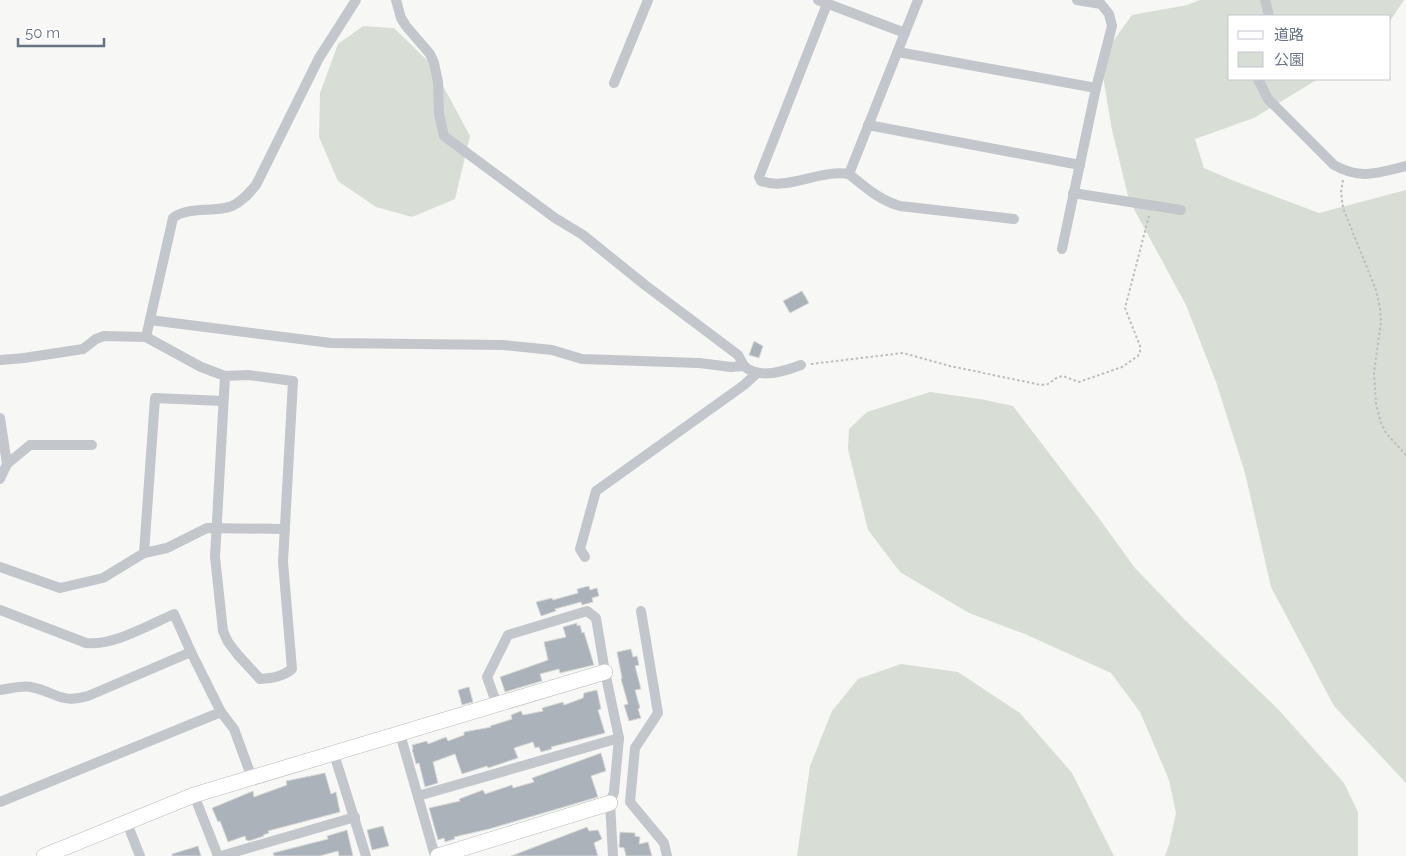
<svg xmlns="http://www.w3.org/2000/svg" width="1406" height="856" font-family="Raleway,'Noto Sans JP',sans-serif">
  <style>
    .green { fill: #d8ded6 }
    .building { fill: #acb2b9; stroke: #d9d9d7 }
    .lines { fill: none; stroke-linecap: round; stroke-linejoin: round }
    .secondary-casing { stroke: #b6b9be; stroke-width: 16 }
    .path { stroke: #bbbdc0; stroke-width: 2; stroke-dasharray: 2.5 2.5; stroke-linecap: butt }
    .street { stroke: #c3c6ca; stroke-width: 10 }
    .secondary { stroke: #fff; stroke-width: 15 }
  </style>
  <rect width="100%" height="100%" fill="#f7f7f5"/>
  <g class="green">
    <polygon points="1200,0 1404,0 1390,21 1390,16 1230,16 1230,79 1318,79 1254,118 1195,139 1204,168 1234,181 1319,213 1406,190 1406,783 1334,706 1271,587 1245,473 1216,382 1186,305 1129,200 1112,130 1100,59 1132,15 1187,5"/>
    <polygon points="363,26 394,28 432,65 470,136 455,199 412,217 376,207 338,181 319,137 320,93 338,44"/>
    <polygon points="930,392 980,399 1013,406 1101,521 1135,568 1185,620 1278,709 1344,783 1358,812 1358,856 1165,856 1169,845 1176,813 1169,780 1140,712 1111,673 1025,634 969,613 900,572 868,530 848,449 849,429 867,412"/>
    <polygon points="901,664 958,672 1020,713 1072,773 1114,856 797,856 810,766 832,711 858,679"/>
  </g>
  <g class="building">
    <polygon points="802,291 809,303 790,313 783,301"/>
    <polygon points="754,341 763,346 759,358 749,355"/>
    <polygon points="589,586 590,590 597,588 599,596 592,598 593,602 582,605 581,602 555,609 556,611 541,616 536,602 552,598 553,600 578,593 577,589"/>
    <polygon points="577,623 577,626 580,625 582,633 584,632 594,665 560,673 559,669 540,674 542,681 505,692 500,677 548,660 544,642 566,637 563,627"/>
    <polygon points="631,649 633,657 637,656 639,665 635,666 641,689 635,690 640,708 638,709 641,718 629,721 624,705 628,704 621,679 622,678 617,652"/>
    <polygon points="469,687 473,702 462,705 458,690"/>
    <polygon points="597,690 601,709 598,710 605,733 551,747 552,749 541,752 539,747 535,748 533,742 514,748 518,758 488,768 487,766 462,774 455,754 433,762 438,783 425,787 419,763 416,764 412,749 413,749 412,745 427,741 428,744 446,737 448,741 464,735 464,732 491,727 490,726 512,719 511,715 521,711 523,715 543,711 542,708 563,702 564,705 583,698 584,693"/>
    <polygon points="601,753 606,771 591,776 598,797 489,829 454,837 455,839 445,842 444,838 438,840 429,808 460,801 459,799 483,790 485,794 512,785 513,788 534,782 532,778"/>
    <polygon points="325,773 331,794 336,792 340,812 268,831 269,833 263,835 264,836 249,841 246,840 245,836 228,842 220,821 218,822 212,808 253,791 254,797 287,785 286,781"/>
    <polygon points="383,826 389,846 372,850 367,830"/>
    <polygon points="587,827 589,831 598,830 602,839 594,843 598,856 511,856"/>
    <polygon points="347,830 353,856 339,856 338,851 320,856 274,856 273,853 328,839 327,836"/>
    <polygon points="620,832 635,833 635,836 640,837 639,844 648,842 652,856 626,856 624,848 619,847"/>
    <polygon points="198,846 201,856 172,856 172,854"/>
  </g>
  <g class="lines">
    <defs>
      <g id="secondary">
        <polyline points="44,856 194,795 605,672"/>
        <polyline points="438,856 610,803"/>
      </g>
    </defs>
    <use href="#secondary" class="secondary-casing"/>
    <g class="path">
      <polyline points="1343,180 1341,192 1343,208 1376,290 1380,308 1381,322 1374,373 1376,404 1381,423 1386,433 1406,455"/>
      <polyline points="811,364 903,353 950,366 1041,385 1048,384 1058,377 1063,376 1079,382 1122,367 1138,356 1140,352 1140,346 1125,308 1149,216"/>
    </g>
    <g class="street">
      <path d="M396 0 401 18 406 26 430 54 434 63 438 82 439 114 444 136 555 218 583 235 645 285 738 355C740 358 742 363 744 366 759 380 785 371 801 365"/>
      <polyline points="818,0 905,33"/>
      <path d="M918 0 849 174C865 187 879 200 900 206L1014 219"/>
      <polyline points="1265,0 1269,16"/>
      <path d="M827 4 759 177 761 181C787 191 820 169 849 174"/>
      <polyline points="898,52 1096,88"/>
      <path d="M1258 79 1268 99 1334 165C1360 180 1378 173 1406 166"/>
      <polyline points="614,83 648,0"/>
      <polyline points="868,125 1080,165"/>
      <polyline points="1073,193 1181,210"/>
      <polyline points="1062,249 1096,88 1112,26 1109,14 1101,4 1077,0"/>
      <polyline points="150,320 331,343 503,345 552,350 582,359 699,363 731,367 744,366"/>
      <path d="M146 337 173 218C187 206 214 213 232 206 242 202 249 193 256 185L319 58 356 0"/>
      <path d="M1 360 24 358 83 349 96 339 104 336 146 337 201 367 225 376 248 375 293 381 283 562 292 669C282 677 273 678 260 679L238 655 228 642 223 631 215 557 225 376"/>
      <polyline points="0,418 7,464"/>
      <polyline points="0,479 7,464 30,445 92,445"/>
      <polyline points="144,553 155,398 223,401"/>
      <polyline points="585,557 580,549 596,491 744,385 757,373"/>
      <polyline points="0,567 60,588 103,578 144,553 167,548 207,528 285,529"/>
      <path d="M0 610 86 643C113 646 149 625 174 614L191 652 221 712 234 729 252 778"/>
      <polyline points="641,611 658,713 635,748 630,802 664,843 667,856"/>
      <path d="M0 690C9 689 22 685 31 687 57 692 59 704 88 696L191 652"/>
      <polyline points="497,705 487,677 508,635 587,611 596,618 605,672 619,738 614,792 610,803 613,856"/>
      <polyline points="400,734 435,856"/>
      <polyline points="334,754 366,856"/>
      <polyline points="194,795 218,856"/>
      <polyline points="418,796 619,738"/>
      <polyline points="0,802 221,712"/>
      <polyline points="127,823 140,856"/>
      <polyline points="221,856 355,817"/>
    </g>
    <use href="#secondary" class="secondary"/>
  </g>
  <rect x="1228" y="15" width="162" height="65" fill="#ffffff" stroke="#c3c7ce"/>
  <rect x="1238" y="31" width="25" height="8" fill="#ffffff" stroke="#c3c7ce"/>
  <text x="1274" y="40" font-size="15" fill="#687384">道路</text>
  <rect x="1238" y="52" width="25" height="15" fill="#d8ded6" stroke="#c3c7ce"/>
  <text x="1274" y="65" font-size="15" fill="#687384">公園</text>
  <path d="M18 38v8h86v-8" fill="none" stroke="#687384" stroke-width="2.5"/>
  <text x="25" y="38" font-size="15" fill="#687384" stroke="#ffffff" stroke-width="4" paint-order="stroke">50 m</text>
</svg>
